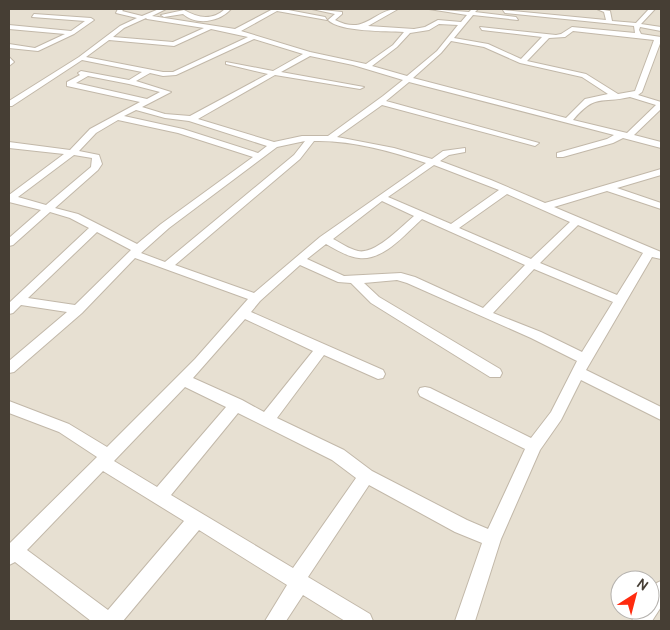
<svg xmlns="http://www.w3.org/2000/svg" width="670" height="630" font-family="Cabin,sans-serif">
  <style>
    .residential { fill: #e7e0d2; fill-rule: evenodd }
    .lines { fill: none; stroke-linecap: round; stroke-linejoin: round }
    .street-casing { stroke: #c2b8a9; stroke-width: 2 }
    .street { fill: #fff; fill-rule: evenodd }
  </style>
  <rect width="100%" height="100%" fill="#f3eee4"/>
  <path class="residential" d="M9 9H661V621H9ZM620 580H650V610H620Z"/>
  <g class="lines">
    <defs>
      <g id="street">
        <path d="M118 9H124L122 11 142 16 159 9H166L152 16 235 29 273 9H283L325 17 327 20 277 11 241 31 310 52 366 64 393 45 404 32C386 31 340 32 328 20L335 14 312 9 342 12V14L335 20C366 36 374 9 398 9L368 26 414 29 425 27 438 20 461 22 467 15 429 9 469 12 472 9H478L475 12 516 17 518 20 473 15 454 38 488 44 521 59 542 37 482 30 480 27 556 35 561 34 572 27 635 33 634 26 505 13 503 10 606 20 604 12 597 9 610 11 612 21 636 23 649 9H655L641 24 661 27V31L640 27 639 30 641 34 661 37V41L642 92 638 95 661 102V109L634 135 661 142V148L623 138 613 143 563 157H557V153L607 139 614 135 409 82 386 101 539 143 535 146 382 105 337 137 394 148 432 159 443 151 465 148V152L449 155 440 161 491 180 545 203 661 169V175L617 188 661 203V209L607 191 554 207 661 252V259L652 257 586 370 661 407V420L581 380 561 420 540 450 501 539 475 621H455L482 543 455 532 369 485 308 577 370 614 373 621H345L303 595 286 621H265L287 585 199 530 123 621H91L15 562 9 565V544L97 457 59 432 9 413V401L69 424 107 447 195 359 248 299 135 258 82 313 14 372 9 373V361L67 312 21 305 13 313 9 314V303L89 228 70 218 50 212 13 245 9 246V238L41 210 9 202V195L64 154 9 148V142L70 150 90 129 140 102 67 86V82L80 75 78 73 81 71 129 80 142 72 82 60 12 106H9V101L79 57 120 26 137 18 116 13ZM146 18 147 19 204 28 173 42 113 37 124 28ZM439 24 458 25 437 51 407 76 372 66 397 47 410 33 429 30ZM211 29 248 37 173 72H163L86 57 109 40 174 46ZM573 31 654 40 635 91 618 94 586 74 527 61 549 38 565 37ZM254 39 303 54 273 71 226 62V64L268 74 190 116 165 114 142 107 171 92 136 81 150 73 163 76 176 75ZM451 41 484 47 520 63 582 77 608 94 585 99 566 118 413 78 441 53ZM310 56 353 65 403 80 383 96 328 136H302L274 142 198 119 275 75 360 89 364 87 281 72ZM88 76 129 84 160 92 147 99 76 83ZM630 97 656 105 627 133 573 120C596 93 600 104 630 97ZM136 110 165 118 189 121 267 146 258 153 183 129 124 116ZM118 120 178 133 253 157 161 224 137 244 78 214 55 208 98 170 102 164 99 155 79 151 96 133ZM305 141 294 155 165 262 141 253 169 228 277 147ZM314 141C351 140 391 151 426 163L320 237 254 293 175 265 300 159ZM74 155 92 158 91 167 46 205 18 197ZM434 165 499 190 451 224 388 197ZM507 194 570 222 531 259 459 228ZM382 201 414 216C402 226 375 255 358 251 349 249 341 243 333 239ZM422 219 525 265 483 308 415 277 401 273 344 276 307 259 326 244C336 250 348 257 359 258 384 261 406 233 422 219ZM578 225 643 253 617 295 540 263ZM97 232 131 250 75 305 28 298ZM300 265 338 282 351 283 371 303 490 377H500L502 373 500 369 379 297 364 283 397 280 407 283 531 338 577 361 551 412 531 438 430 388 425 387 420 388 418 392 420 396 525 449 488 529 467 520 372 471 344 450 277 418 324 355 378 379 383 378 385 374 383 370 251 312 260 301ZM534 269 613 302 582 352 541 332 493 313ZM245 319 313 351 264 412 242 400 193 378ZM185 387 226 407 157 487 114 461ZM238 413 332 460 356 478 293 568 171 495ZM103 471 184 521 108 610 27 550Z"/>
        <path d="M225 9H231C219 22 197 26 183 14L164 17 161 15 184 10C198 18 212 21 225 9Z"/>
        <polygon points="34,14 91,18 94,20 74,34 38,51 9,48 9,44 35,48 65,34 9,29 9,25 71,31 85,21 32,17"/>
        <polygon points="9,57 14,62 9,66"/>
        <path d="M661 581V607L652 621H632L637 610H650C650 597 647 586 661 581Z"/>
      </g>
    </defs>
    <use href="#street" class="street-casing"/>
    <use href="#street" class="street"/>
  </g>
  <rect width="670" height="630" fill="none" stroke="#463e34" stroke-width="20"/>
  <g transform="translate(635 595) rotate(36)"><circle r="24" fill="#ffffff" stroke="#b5b2ae"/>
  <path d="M0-4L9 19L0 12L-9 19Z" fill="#ff2b0f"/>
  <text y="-8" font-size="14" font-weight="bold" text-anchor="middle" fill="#463e34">N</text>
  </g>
</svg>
